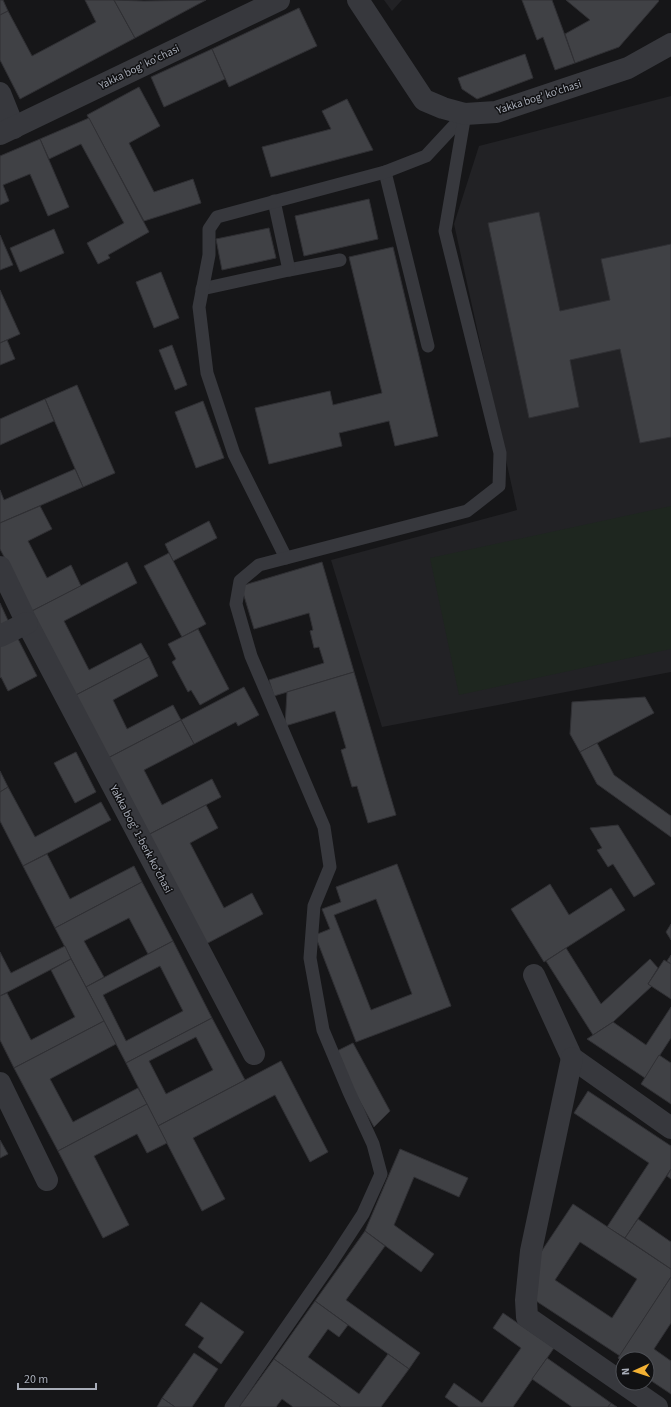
<svg xmlns="http://www.w3.org/2000/svg" width="671" height="1407" font-family="'Source Sans 3',sans-serif">
  <style>
    .built { fill: #222225 }
    .green { fill: #1e261f }
    .building { fill: #404145; stroke: #303034; fill-rule: evenodd }
    .lines { fill: none; stroke-linecap: round; stroke-linejoin: round }
    .lane { stroke: #37383d; stroke-width: 13 }
    .street { stroke: #37383d; stroke-width: 22 }
    .labels { text-anchor: middle; dominant-baseline: central; stroke-width: 3; stroke-linejoin: round; paint-order: stroke }
    .street-label { font-size: 11px; fill: #a8adb8; stroke: #111113 }
  </style>
  <rect width="100%" height="100%" fill="#161618"/>
  <g class="built">
    <polygon points="384,0 402,0 392,11"/>
    <polygon points="671,96 671,672 382,727 331,560 517,510 454,224 479,146"/>
  </g>
  <polygon class="green" points="671,506 671,649 459,695 430,558"/>
  <g class="building">
    <polygon points="0,0 3,0 8,11 0,15"/>
    <polygon points="85,0 114,0 135,38 20,99 0,60 0,15 8,11 32,56 96,22"/>
    <polygon points="114,0 144,1 206,0 135,38"/>
    <polygon points="522,0 552,0 575,63 555,70 543,37 537,40"/>
    <polygon points="566,0 658,0 659,1 619,47 575,63 565,34 590,20"/>
    <polygon points="299,8 317,46 229,87 212,49"/>
    <polygon points="212,49 225,79 164,107 151,77"/>
    <polygon points="525,54 533,78 477,99 462,89 458,78"/>
    <polygon points="139,87 160,126 129,143 154,192 193,179 201,203 144,221 87,115"/>
    <polygon points="347,99 373,150 271,177 262,147 331,129 322,111"/>
    <polygon points="89,118 149,232 108,255 110,258 98,264 87,243 124,223 81,144 49,159 40,139"/>
    <polygon points="40,139 69,207 48,216 30,174 3,185 9,201 0,205 0,156"/>
    <polygon points="369,199 378,239 304,256 295,216"/>
    <polygon points="539,212 560,311 610,300 601,259 671,244 671,437 640,443 620,349 570,360 579,407 529,418 488,223"/>
    <polygon points="269,228 276,258 222,270 216,239"/>
    <polygon points="54,229 64,253 20,272 10,248"/>
    <polygon points="0,235 13,265 0,270"/>
    <polygon points="393,247 438,436 395,446 389,421 339,433 342,446 269,464 255,408 330,391 333,405 382,393 349,257"/>
    <polygon points="161,272 179,318 154,328 136,282"/>
    <polygon points="0,290 20,334 0,343"/>
    <polygon points="7,340 15,359 0,365 0,343"/>
    <polygon points="172,345 187,385 175,390 159,350"/>
    <polygon points="77,385 115,473 83,487 45,399"/>
    <polygon points="45,399 54,421 0,445 0,419"/>
    <polygon points="203,401 224,458 196,468 175,412"/>
    <polygon points="75,469 83,487 0,523 0,490 4,500"/>
    <polygon points="40,506 52,529 28,541 47,578 71,565 81,586 32,611 0,549 0,523"/>
    <polygon points="209,521 217,538 173,561 165,544"/>
    <polygon points="169,553 206,624 182,637 144,566"/>
    <polygon points="127,562 137,583 64,621 89,670 141,643 149,657 76,695 32,611"/>
    <polygon points="322,562 354,672 274,696 269,680 324,663 319,647 314,648 310,631 313,630 309,613 254,629 241,586"/>
    <polygon points="0,603 11,627 0,632"/>
    <polygon points="198,629 229,689 200,705 191,690 188,692 172,662 176,659 168,644"/>
    <polygon points="17,637 37,676 8,691 1,677 0,678 0,645"/>
    <polygon points="149,657 158,676 113,700 127,729 173,705 181,720 108,758 76,695"/>
    <polygon points="354,672 396,815 368,823 357,786 352,787 341,750 346,748 335,711 285,726 287,692"/>
    <polygon points="244,687 259,715 238,726 236,722 194,744 181,720"/>
    <polygon points="645,697 654,713 580,752 570,734 572,702"/>
    <polygon points="181,720 194,744 144,770 162,805 212,779 221,797 148,835 108,758"/>
    <polygon points="597,743 614,775 671,816 671,837 597,784 580,752"/>
    <polygon points="76,752 96,792 75,803 54,763"/>
    <polygon points="0,771 8,787 0,792"/>
    <polygon points="8,787 35,837 101,802 111,820 23,866 0,821 0,792"/>
    <polygon points="206,805 218,828 190,843 224,908 252,893 263,914 206,944 148,835"/>
    <polygon points="618,825 655,884 634,897 613,864 608,867 597,850 602,848 590,828"/>
    <polygon points="47,854 70,899 134,866 142,882 55,928 23,866"/>
    <path d="M397 864 451 1006 356 1042 315 935 330 929 322 909 341 902 336 887ZM376 899 412 994 371 1010 334 915Z"/>
    <polygon points="142,882 173,941 148,954 129,918 84,941 104,977 86,987 55,928"/>
    <polygon points="550,884 569,915 611,888 625,910 544,962 511,909"/>
    <polygon points="671,924 671,940 666,932"/>
    <path d="M173 941 212 1018 126 1063 86 987ZM160 966 183 1011 126 1041 103 995Z"/>
    <polygon points="65,946 71,959 0,996 0,952 11,973"/>
    <polygon points="566,948 601,1004 650,959 658,968 648,984 652,986 613,1022 593,1035 546,961"/>
    <polygon points="671,955 671,964 667,961"/>
    <polygon points="71,959 104,1021 14,1068 0,1040 0,996 7,993 31,1040 75,1017 51,970"/>
    <polygon points="664,960 671,964 671,999 648,984"/>
    <polygon points="671,1007 671,1038 645,1078 587,1039 613,1022 646,1045"/>
    <path d="M212 1018 245 1080 158 1126 126 1063ZM196 1037 213 1070 166 1094 149 1061Z"/>
    <polygon points="104,1021 116,1044 50,1079 73,1122 138,1088 147,1104 58,1151 14,1068"/>
    <polygon points="353,1043 390,1111 374,1127 333,1053"/>
    <polygon points="659,1055 671,1063 671,1104 641,1084"/>
    <polygon points="281,1061 328,1152 310,1162 275,1095 193,1138 225,1199 202,1211 158,1126"/>
    <polygon points="588,1091 671,1146 671,1169 625,1238 607,1227 649,1163 574,1113"/>
    <polygon points="147,1104 167,1143 147,1153 137,1134 94,1156 129,1225 103,1238 58,1151"/>
    <polygon points="0,1140 8,1154 0,1158"/>
    <polygon points="400,1149 468,1178 459,1197 414,1177 394,1225 434,1254 421,1272 365,1231"/>
    <polygon points="671,1169 671,1179 667,1176"/>
    <path d="M573 1204 671 1269V1277L620 1356 533 1299 531 1267ZM580 1242 637 1279 612 1318 555 1280Z"/>
    <polygon points="638,1219 671,1242 671,1269 625,1238"/>
    <polygon points="365,1231 385,1246 346,1300 420,1353 409,1369 315,1301"/>
    <polygon points="671,1277 671,1323 654,1349 671,1361 671,1394 647,1378 647,1359 623,1359 623,1362 618,1358"/>
    <polygon points="315,1301 348,1325 339,1337 328,1329 308,1357 359,1394 388,1354 409,1369 381,1407 341,1407 274,1359"/>
    <polygon points="201,1302 244,1332 221,1364 198,1347 204,1338 185,1325"/>
    <polygon points="503,1313 554,1348 513,1407 459,1407 445,1397 454,1383 482,1403 521,1348 493,1328"/>
    <polygon points="194,1353 218,1369 192,1407 175,1407 162,1398"/>
    <polygon points="547,1358 611,1403 608,1407 572,1407 532,1379"/>
    <polygon points="274,1359 341,1407 293,1407 282,1399 276,1407 239,1407"/>
    <polygon points="162,1398 175,1407 157,1407"/>
    <polygon points="611,1403 617,1407 608,1407"/>
  </g>
  <g class="lines">
    <g class="lane">
      <polyline points="385,172 428,346"/>
      <polyline points="289,270 340,260"/>
      <polyline points="202,289 289,270 274,201"/>
      <polyline points="286,558 234,454 207,373 199,307 209,255 209,229 217,217 385,172 426,156 465,114"/>
      <polyline points="231,1407 331,1263 363,1214 381,1174 373,1144 349,1092 323,1030 310,958 314,906 330,867 324,827 251,656 236,604 240,581 259,565 467,511 499,486 500,453 445,231 465,114"/>
    </g>
    <g class="street">
      <polyline points="358,0 424,100 443,108 465,114 496,112 628,68 671,44"/>
      <polyline points="0,93 14,128"/>
      <polyline points="0,134 279,0"/>
      <polyline points="0,567 27,623 254,1054"/>
      <polyline points="0,636 27,623"/>
      <polyline points="534,975 572,1058 671,1128"/>
      <polyline points="572,1058 531,1251 526,1300 527,1317 657,1407"/>
      <polyline points="0,1083 47,1180"/>
    </g>
  </g>
  <g class="labels">
    <g class="street-label">
      <text transform="translate(139 67) rotate(-26)">Yakka bog' ko'chasi</text>
      <text transform="translate(539 97) rotate(-18)">Yakka bog' ko'chasi</text>
      <text transform="translate(141 839) rotate(62)">Yakka bogʻ 1-berk koʻchasi</text>
    </g>
  </g>
  <g transform="translate(635 1371) rotate(267)"><circle r="19" fill="#111113" stroke="#4d4f55"/>
  <path d="M0-3L7 15L0 10L-7 15Z" fill="#f2b134"/>
  <text y="-6" font-size="11" font-weight="bold" text-anchor="middle" fill="#a8adb8">N</text>
  </g>
  <path d="M18 1383v6h78v-6" fill="none" stroke="#a8adb8" stroke-width="2"/>
  <text x="24" y="1383" font-size="12" fill="#a8adb8" stroke="#111113" stroke-width="3" paint-order="stroke">20 m</text>
</svg>
